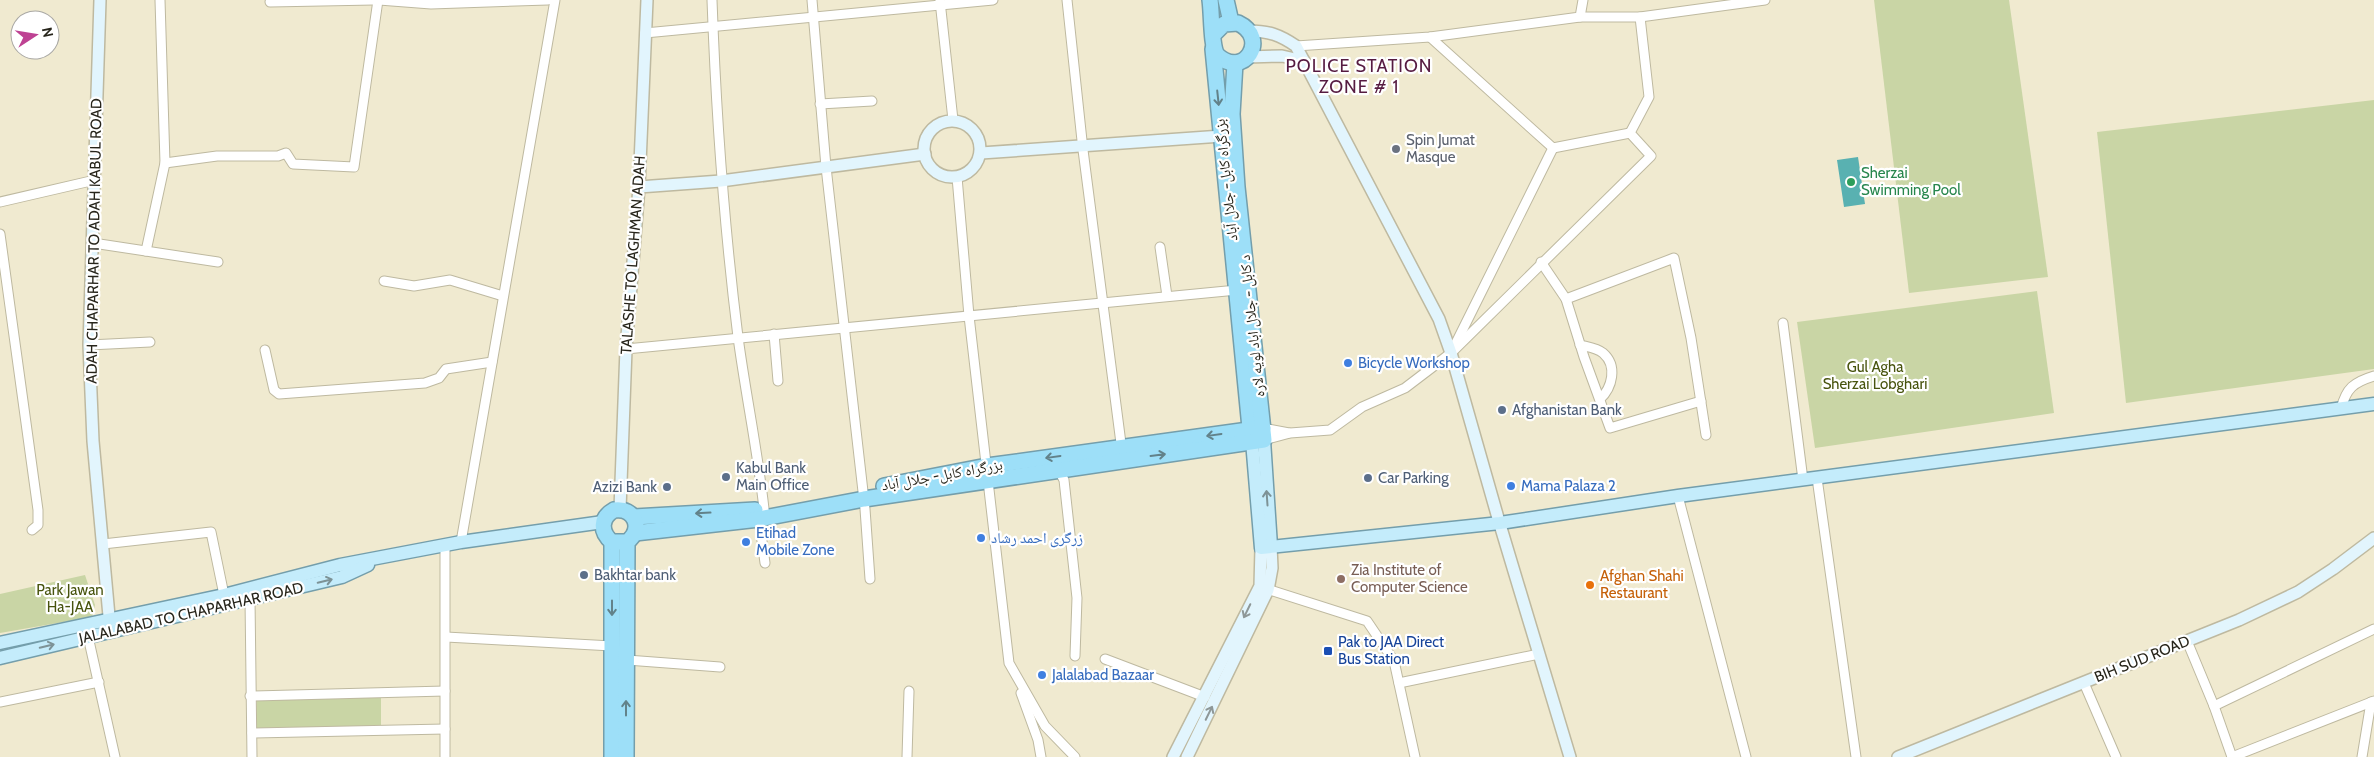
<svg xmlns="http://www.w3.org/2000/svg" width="2374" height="757" font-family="Cabin,'Noto Naskh Arabic',sans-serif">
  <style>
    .green { fill: #c9d5a5 }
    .water { fill: #59b1b1 }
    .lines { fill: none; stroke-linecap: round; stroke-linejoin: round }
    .street-casing { stroke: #beb9a0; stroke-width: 11 }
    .secondary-casing { stroke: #beb9a0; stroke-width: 14 }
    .primary-casing { stroke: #749eab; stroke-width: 15 }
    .highway-casing { stroke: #749eab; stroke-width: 18 }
    .street { stroke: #fff; stroke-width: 9 }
    .secondary { stroke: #e2f5fd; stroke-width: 11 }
    .primary { stroke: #c4ecfb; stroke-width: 12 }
    .highway { stroke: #9ddff8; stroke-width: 15 }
    .oneway { stroke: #62828a }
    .oneway2 { stroke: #7d9296 }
    .oneway3 { stroke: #8e9797 }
    .worship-dot { fill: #6b7280; stroke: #fff; stroke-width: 2 }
    .leisure-dot { fill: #2e9e5b; stroke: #fff; stroke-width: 2 }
    .shop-dot { fill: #3f7fe0; stroke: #fff; stroke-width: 2 }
    .service-dot { fill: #5c6f8a; stroke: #fff; stroke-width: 2 }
    .education-dot { fill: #8d6e63; stroke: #fff; stroke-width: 2 }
    .food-dot { fill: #e8710a; stroke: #fff; stroke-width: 2 }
    .transit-dot { fill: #1a4fb4; stroke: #fff; stroke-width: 2 }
    .labels { text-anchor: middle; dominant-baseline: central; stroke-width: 4.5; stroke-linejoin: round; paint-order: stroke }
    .worship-label { font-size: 15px; fill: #5b616d; stroke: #fff; text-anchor: start }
    .leisure-label { font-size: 15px; fill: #27864d; stroke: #fff; text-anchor: start }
    .street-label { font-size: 15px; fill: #27251b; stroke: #fff }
    .shop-label { font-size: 15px; fill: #366cbe; stroke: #fff; text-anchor: start }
    .park-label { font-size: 15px; fill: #48540e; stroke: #fff }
    .service-label { font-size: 15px; fill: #4e5e75; stroke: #fff; text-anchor: start }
    .education-label { font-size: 15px; fill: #785e54; stroke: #fff; text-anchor: start }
    .food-label { font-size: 15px; fill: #c56008; stroke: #fff; text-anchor: start }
    .transit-label { font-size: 15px; fill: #164399; stroke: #fff; text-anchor: start }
    .quarter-label { font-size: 18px; letter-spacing: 1px; fill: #561b41; stroke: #fff }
  </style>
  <rect width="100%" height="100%" fill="#f0ead0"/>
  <g class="green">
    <polygon points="1874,0 2009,0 2048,277 1909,293"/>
    <polygon points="2374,100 2374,369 2126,403 2097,132"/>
    <polygon points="2037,291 2054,413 1815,448 1797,322"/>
    <polygon points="85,575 95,605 92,617 0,633 0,594"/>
    <polygon points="381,694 381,726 256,728 257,697"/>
  </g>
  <polygon class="water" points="1858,157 1865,204 1844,207 1837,160"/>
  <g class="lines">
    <defs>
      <g id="street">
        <polyline points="379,0 431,4 548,0"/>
        <path d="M712 0C716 113 724 225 738 337 746 397 759 457 765 518"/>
        <polyline points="812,0 826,167 865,509 870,579"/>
        <polyline points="1067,0 1083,150 1122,451"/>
        <polyline points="940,1 953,120"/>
        <polyline points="270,2 374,0"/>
        <polyline points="1640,17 1765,0"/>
        <polyline points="645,33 993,0"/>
        <polyline points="1430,37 1553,148 1630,133"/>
        <polyline points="1296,46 1430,37 1580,17 1583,0"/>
        <polyline points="820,104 872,101"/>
        <polyline points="165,163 217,156 278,156 286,153 293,164 354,167 378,0"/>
        <polyline points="957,177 969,316 1009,663 1045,726 1075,757"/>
        <polyline points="0,202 95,180"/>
        <polyline points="0,234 38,510 38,525 32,530"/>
        <polyline points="93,243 218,262"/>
        <polyline points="1160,247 1167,296"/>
        <polyline points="146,251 165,163 160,0"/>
        <polyline points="1541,262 1566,299 1584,357 1610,428 1701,401"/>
        <polyline points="384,281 414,286 450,280 503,296"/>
        <polyline points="1566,299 1674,258 1691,338 1706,435"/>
        <polyline points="1783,323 1803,480"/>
        <polyline points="774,334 778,381"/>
        <polyline points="89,345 150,342"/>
        <polyline points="1455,345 1553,148"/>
        <path d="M1580 345C1588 347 1597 348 1603 353 1618 366 1612 388 1600 399"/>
        <polyline points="626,349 1237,290"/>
        <polyline points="265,350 274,390 279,394 425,383 439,378 446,369 492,362"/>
        <path d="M2341 409C2346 388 2354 382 2374 376"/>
        <polyline points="1263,428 1289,433"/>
        <polyline points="1264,440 1290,433 1330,430 1362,407 1405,388 1451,353 1651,156 1630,133 1649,97 1640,17 1580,17"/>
        <polyline points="1058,469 1064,480 1077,598 1075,656"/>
        <polyline points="1817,478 1856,757"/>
        <polyline points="1678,496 1746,757"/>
        <polyline points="759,519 765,563"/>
        <polyline points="461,542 555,0"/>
        <polyline points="103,544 211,532 224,595"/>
        <polyline points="1264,588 1367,621 1394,661 1415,757"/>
        <polyline points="250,599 252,757"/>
        <polyline points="87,632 115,757"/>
        <polyline points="446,637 612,646"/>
        <polyline points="2187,641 2214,706 2232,757"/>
        <polyline points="1105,659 1205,697"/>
        <polyline points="627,660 720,667"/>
        <polyline points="1399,683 1539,654"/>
        <polyline points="2084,683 2116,757"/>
        <polyline points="1021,693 1038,740 1041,757"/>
        <polyline points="250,696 445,691"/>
        <polyline points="0,702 99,682"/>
        <polyline points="2214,706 2374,629"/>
        <polyline points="252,733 445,729"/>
        <polyline points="445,757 445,545"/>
        <polyline points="907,757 909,691"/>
        <polyline points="2232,757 2374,701"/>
        <polyline points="2362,757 2371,702"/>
      </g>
      <g id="secondary">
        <polyline points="100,0 89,345 93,441 110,627"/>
        <path d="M1249 31C1269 31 1280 35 1296 46L1439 319 1451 353 1498 518 1570 757"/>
        <polyline points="1247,57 1282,56 1304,61"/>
        <circle cx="952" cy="149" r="28"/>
        <polyline points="981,153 1222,136"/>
        <polyline points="639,187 721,181 925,154"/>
        <polyline points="620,509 626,349 639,187 647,0"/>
        <polyline points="1173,757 1260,586 1261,548"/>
        <polyline points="1187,757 1268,590 1272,568 1271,546"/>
        <polyline points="1898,757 2239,620 2298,592 2333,569 2374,538"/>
      </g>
      <g id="primary">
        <polyline points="1264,440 1271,546"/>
        <polyline points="1252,441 1261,548 1500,523 1678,496 2374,404"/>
        <polyline points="0,643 224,595 340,565 461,542 603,522"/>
        <polyline points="0,658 342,577 368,565"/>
      </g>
      <g id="highway">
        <path d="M1210 0C1212 14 1211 46 1217 55 1244 80 1270 38 1238 23L1224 24 1214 34"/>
        <polyline points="1226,0 1231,22"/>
        <polyline points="1213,49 1251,438"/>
        <polyline points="884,486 987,466 1263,428"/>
        <polyline points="634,517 755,510"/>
        <polyline points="635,533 759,519 864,499 1264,440 1237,187 1232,114 1235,63"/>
        <polyline points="612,542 612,757"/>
        <path d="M626 757 627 542C644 529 635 507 614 510 600 518 600 532 612 542H627"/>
      </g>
    </defs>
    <use href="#street" class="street-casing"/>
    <use href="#secondary" class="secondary-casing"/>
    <use href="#primary" class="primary-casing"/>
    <use href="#highway" class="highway-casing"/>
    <use href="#street" class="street"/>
    <use href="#secondary" class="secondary"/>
    <use href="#primary" class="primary"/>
    <use href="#highway" class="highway"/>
  </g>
  <defs><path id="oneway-shaft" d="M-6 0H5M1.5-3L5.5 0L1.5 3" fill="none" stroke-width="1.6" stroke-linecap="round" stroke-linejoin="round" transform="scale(1.25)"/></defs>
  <g class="oneway">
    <use href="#oneway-shaft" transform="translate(1218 98) rotate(84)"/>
    <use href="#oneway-shaft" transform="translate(1214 435) rotate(172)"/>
    <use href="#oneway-shaft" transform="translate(1158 455) rotate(-7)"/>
    <use href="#oneway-shaft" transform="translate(1053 457) rotate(172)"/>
    <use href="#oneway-shaft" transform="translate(703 513) rotate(177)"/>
    <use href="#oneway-shaft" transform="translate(612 608) rotate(90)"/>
    <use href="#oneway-shaft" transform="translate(626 708) rotate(-90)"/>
  </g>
  <g class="oneway2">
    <use href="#oneway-shaft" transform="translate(1267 498) rotate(-94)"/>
    <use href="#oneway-shaft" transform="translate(325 581) rotate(-13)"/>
    <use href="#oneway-shaft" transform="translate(47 646) rotate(-14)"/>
  </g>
  <g class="oneway3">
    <use href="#oneway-shaft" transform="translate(1247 611) rotate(116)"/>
    <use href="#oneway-shaft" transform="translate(1209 713) rotate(-64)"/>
  </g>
  <circle class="worship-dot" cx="1396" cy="149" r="5"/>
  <circle class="leisure-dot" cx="1851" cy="182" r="5"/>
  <g class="shop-dot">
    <circle cx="1348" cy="363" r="5"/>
    <circle cx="1511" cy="486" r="5"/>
    <circle cx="981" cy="538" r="5"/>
    <circle cx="746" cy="542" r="5"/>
    <circle cx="1042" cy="675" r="5"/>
  </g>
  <g class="service-dot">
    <circle cx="1502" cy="410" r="5"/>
    <circle cx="726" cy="477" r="5"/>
    <circle cx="1368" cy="478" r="5"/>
    <circle cx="667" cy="487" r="5"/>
    <circle cx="584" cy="575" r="5"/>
  </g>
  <circle class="education-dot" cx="1341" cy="579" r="5"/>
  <circle class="food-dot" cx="1590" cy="585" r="5"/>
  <rect class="transit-dot" x="1323" y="646" width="10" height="10" rx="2.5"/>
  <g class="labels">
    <g class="worship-label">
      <text x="1406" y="140">Spin Jumat<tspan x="1406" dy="17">Masque</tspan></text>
    </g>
    <g class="leisure-label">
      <text x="1861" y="173">Sherzai<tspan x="1861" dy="17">Swimming Pool</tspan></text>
    </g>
    <g class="street-label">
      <text transform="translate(1226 180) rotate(-96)">بزرگراه کابل- جلال آباد</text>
      <text transform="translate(94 241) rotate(-89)">ADAH CHAPARHAR TO ADAH KABUL ROAD</text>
      <text transform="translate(633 255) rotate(-86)">TALASHE TO LAGHMAN ADAH</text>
      <text transform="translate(1252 326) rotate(-96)">د کابل - جلال اباد لویه لاره</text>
      <text transform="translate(942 475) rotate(-10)">بزرگراه کابل- جلال آباد</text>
      <text transform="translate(191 613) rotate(-13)">JALALABAD TO CHAPARHAR ROAD</text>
      <text transform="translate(2142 659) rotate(-22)">BIH SUD ROAD</text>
    </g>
    <g class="shop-label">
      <text x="1358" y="363">Bicycle Workshop</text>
      <text x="1521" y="486">Mama Palaza 2</text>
      <text x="756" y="533">Etihad<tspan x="756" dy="17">Mobile Zone</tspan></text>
      <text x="991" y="538">زرگری احمد رشاد</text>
      <text x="1052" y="675">Jalalabad Bazaar</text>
    </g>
    <g class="park-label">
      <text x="1875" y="367">Gul Agha<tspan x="1875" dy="17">Sherzai Lobghari</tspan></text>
      <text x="70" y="590">Park Jawan<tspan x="70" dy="17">Ha-JAA</tspan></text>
    </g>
    <g class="service-label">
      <text x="1512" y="410">Afghanistan Bank</text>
      <text x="736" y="468">Kabul Bank<tspan x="736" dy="17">Main Office</tspan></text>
      <text x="1378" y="478">Car Parking</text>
      <text x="657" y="487" text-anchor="end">Azizi Bank</text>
      <text x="594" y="575">Bakhtar bank</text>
    </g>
    <g class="education-label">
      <text x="1351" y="570">Zia Institute of<tspan x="1351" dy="17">Computer Science</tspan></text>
    </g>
    <g class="food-label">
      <text x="1600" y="576">Afghan Shahi<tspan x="1600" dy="17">Restaurant</tspan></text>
    </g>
    <g class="transit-label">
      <text x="1338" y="642">Pak to JAA Direct<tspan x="1338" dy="17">Bus Station</tspan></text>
    </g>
    <g class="quarter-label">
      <text x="1359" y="66">POLICE STATION<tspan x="1359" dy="21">ZONE # 1</tspan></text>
    </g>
  </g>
  <g transform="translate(35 35) rotate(78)"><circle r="24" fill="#ffffff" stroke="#a9a8a4"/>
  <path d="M0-4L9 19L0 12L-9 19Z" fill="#be4293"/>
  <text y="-8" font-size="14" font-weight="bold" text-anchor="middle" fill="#27251b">N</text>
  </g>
</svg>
